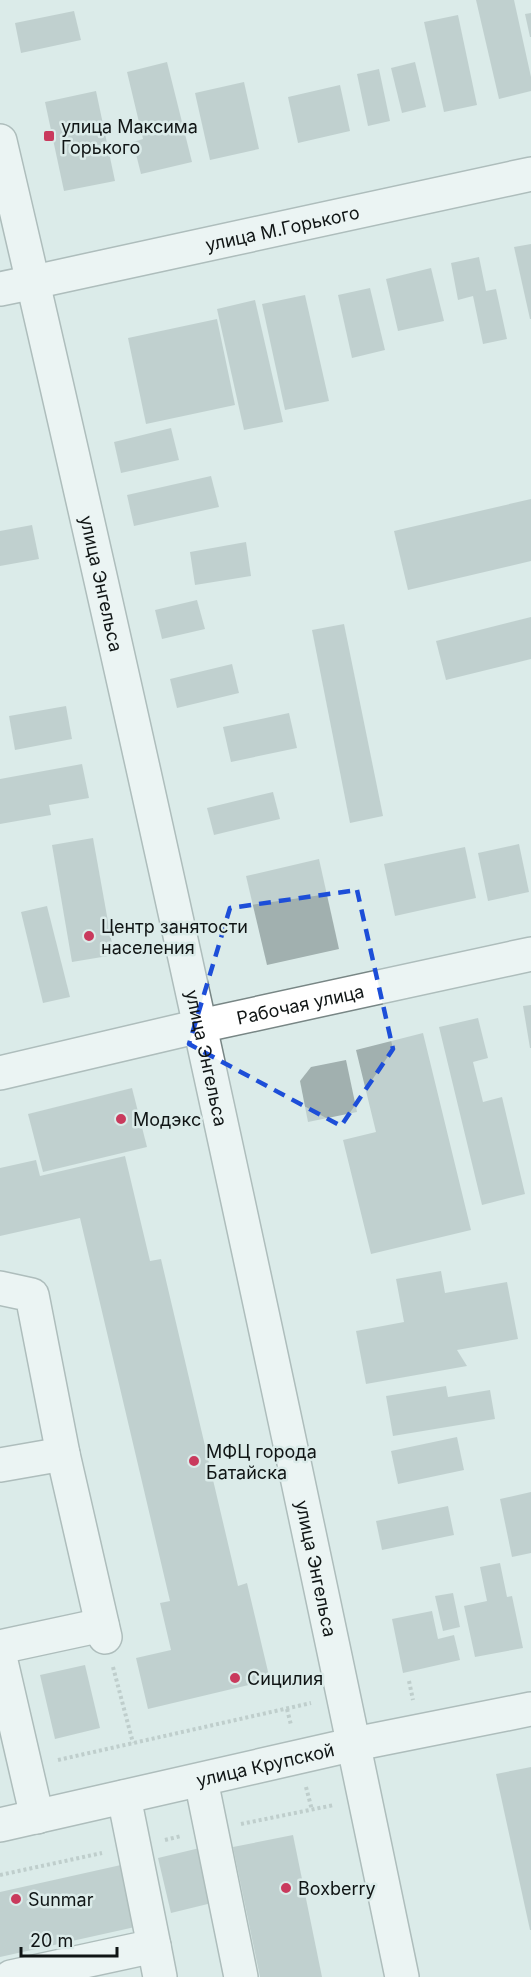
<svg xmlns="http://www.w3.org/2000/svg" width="531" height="1977" font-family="Inter,sans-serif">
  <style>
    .building { fill: #a1b0af }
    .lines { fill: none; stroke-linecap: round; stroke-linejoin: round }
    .minor-casing { stroke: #788685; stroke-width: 36 }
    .major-casing { stroke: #788685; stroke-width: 36 }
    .path { stroke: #9daaa8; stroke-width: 4; stroke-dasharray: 3 3; stroke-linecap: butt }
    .minor { stroke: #fff; stroke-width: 33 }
    .major { stroke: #fff; stroke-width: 33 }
    .marked { fill: none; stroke: #1d4ed8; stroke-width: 4.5; stroke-dasharray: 12 8; stroke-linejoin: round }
    .poi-dot { fill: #c93a5d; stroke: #dbebe9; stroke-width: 2 }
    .labels { text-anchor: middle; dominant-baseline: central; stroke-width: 5; stroke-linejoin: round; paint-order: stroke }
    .poi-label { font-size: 18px; fill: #101515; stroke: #dbebe9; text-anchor: start }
    .street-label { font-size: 18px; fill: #101515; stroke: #dbebe9 }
  </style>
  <rect width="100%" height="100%" fill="#dbebe9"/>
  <g class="building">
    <polygon points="476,0 514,0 531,77 531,91 499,99"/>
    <polygon points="74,11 81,40 21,53 15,23"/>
    <polygon points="531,13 531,37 530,37 525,14"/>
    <polygon points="458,15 477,105 444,112 424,22"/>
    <polygon points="167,62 192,162 141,174 133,142 143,139 127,72"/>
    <polygon points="415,62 426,107 402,113 391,68"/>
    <polygon points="379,69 390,121 368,126 357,74"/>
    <polygon points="244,82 259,149 210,160 195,93"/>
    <polygon points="340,85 350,131 298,143 288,97"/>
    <polygon points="96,91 115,181 64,191 45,102"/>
    <polygon points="531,244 531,319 530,319 514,247"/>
    <polygon points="479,257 486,291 496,289 507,339 483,344 473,296 458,300 451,263"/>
    <polygon points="431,268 444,321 398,331 386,279"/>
    <polygon points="370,288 385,350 352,358 338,295"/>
    <polygon points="305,295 329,401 285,410 262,304"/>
    <polygon points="255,300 283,422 244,430 217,309"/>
    <polygon points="217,319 235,405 146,424 128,338"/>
    <polygon points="171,428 179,460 121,473 114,442"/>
    <polygon points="211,476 219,507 134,526 127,495"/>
    <polygon points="531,499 531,561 408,590 394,531"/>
    <polygon points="32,525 39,559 0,566 0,531"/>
    <polygon points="246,542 251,576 195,585 190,552"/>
    <polygon points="197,600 205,629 162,639 155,610"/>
    <polygon points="531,617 531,659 446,680 436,641"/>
    <polygon points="344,624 383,816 350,823 312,630"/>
    <polygon points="232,664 239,693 177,708 170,679"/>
    <polygon points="66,706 72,739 15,750 9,716"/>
    <polygon points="289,713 297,748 231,762 223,727"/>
    <polygon points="82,764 89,798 49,805 51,815 0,824 0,779"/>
    <polygon points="273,792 280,819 214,835 207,808"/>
    <polygon points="93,838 114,955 72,962 52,845"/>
    <polygon points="519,844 529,892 488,901 478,853"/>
    <polygon points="465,847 476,898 395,916 384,864"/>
    <polygon points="319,859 339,949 267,965 246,876"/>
    <polygon points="47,906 70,997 43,1003 21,912"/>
    <polygon points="531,1005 531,1048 530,1048 523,1006"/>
    <polygon points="478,1018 488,1058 473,1062 483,1102 502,1097 525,1194 482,1205 439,1027"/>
    <polygon points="423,1033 471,1230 371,1254 343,1140 376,1132 356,1050"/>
    <polygon points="346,1060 357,1112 308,1122 300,1081 311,1067"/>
    <polygon points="132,1088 147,1147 43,1172 28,1114"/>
    <polygon points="125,1156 150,1261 161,1259 238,1586 247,1583 270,1680 148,1709 136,1658 171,1650 160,1603 170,1601 80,1218 0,1236 0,1168 36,1160 40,1176"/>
    <polygon points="441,1271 445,1293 507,1282 518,1339 457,1350 467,1366 366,1384 356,1331 404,1322 396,1279"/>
    <polygon points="446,1386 448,1397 490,1390 495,1419 393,1436 386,1396"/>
    <polygon points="457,1437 464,1470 398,1484 391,1451"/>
    <polygon points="531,1492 531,1553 512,1557 500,1499"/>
    <polygon points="448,1506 454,1535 382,1550 376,1521"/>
    <polygon points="500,1563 507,1597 512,1596 523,1648 475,1657 464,1606 487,1601 480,1567"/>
    <polygon points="453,1593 460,1627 443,1631 435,1596"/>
    <polygon points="432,1611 438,1639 454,1635 460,1660 403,1673 392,1619"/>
    <polygon points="85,1665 100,1728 55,1739 40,1675"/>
    <polygon points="531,1767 531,1930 530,1930 496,1774"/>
    <polygon points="293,1835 322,1977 260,1977 233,1847"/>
    <polygon points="208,1846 220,1901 171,1913 158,1858"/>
    <polygon points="121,1865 135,1927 0,1957 0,1892"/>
  </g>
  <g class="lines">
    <defs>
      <g id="minor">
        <path id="s1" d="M34 282 531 174"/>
        <path id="s2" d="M0 1073 200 1026 531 954"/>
        <polyline points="0,1288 32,1295 63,1454 105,1637"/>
        <polyline points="0,1465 63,1454"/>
        <polyline points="0,1647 102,1625"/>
        <polyline points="0,1657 37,1817"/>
        <polyline points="201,1780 241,1977"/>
        <path id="s3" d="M0 1825 355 1744 531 1709"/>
        <polyline points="154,1946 160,1977"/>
        <polyline points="11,1977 154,1946 124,1797"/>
      </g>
      <g id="major">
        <path id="s4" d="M0 141C143 751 275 1364 402 1977"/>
        <polyline points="0,289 34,282"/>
      </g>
    </defs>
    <use href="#minor" class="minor-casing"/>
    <use href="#major" class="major-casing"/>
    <g class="path">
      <polyline points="113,1667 133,1743"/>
      <polyline points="409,1681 413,1700"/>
      <polyline points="287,1709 291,1725"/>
      <polyline points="58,1760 311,1703"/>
      <polyline points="306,1787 312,1810"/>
      <polyline points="241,1824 334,1805"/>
      <polyline points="165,1840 181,1836"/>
      <polyline points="0,1875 102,1853"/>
    </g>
    <use href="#minor" class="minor"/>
    <use href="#major" class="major"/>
  </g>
  <path d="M0 0H531V1977H0ZM357 890 393 1049 341 1126 189 1044 230 908Z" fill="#dbebe9" fill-opacity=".55" fill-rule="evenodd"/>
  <path class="marked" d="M357 890 393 1049 341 1126 189 1044 230 908Z"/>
  <g class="poi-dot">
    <rect x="43" y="130" width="12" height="12" rx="3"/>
    <circle cx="89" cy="936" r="6"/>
    <circle cx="121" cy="1119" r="6"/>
    <circle cx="194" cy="1461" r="6"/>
    <circle cx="235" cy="1678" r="6"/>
    <circle cx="286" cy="1888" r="6"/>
    <circle cx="16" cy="1899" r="6"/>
  </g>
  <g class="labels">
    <g class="poi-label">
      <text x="61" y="126">улица Максима<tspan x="61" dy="21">Горького</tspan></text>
      <text x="101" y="926">Центр занятости<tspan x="101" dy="21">населения</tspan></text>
      <text x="133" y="1119">Модэкс</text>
      <text x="206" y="1451">МФЦ города<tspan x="206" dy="21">Батайска</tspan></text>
      <text x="247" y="1678">Сицилия</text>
      <text x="298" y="1888">Boxberry</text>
      <text x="28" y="1899">Sunmar</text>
    </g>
    <g class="street-label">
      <text stroke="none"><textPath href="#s1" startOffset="254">улица М.Горького</textPath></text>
      <text stroke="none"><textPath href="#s4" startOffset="454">улица Энгельса</textPath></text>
      <text stroke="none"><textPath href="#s2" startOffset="308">Рабочая улица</textPath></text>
      <text stroke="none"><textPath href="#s4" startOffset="940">улица Энгельса</textPath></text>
      <text stroke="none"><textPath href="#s4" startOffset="1462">улица Энгельса</textPath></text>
      <text stroke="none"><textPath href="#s3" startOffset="272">улица Крупской</textPath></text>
    </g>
  </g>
  <path d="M21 1947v9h96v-9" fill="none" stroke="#101515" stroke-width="3"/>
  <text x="30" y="1947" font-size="18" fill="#101515" stroke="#dbebe9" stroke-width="4.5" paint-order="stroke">20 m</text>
</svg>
